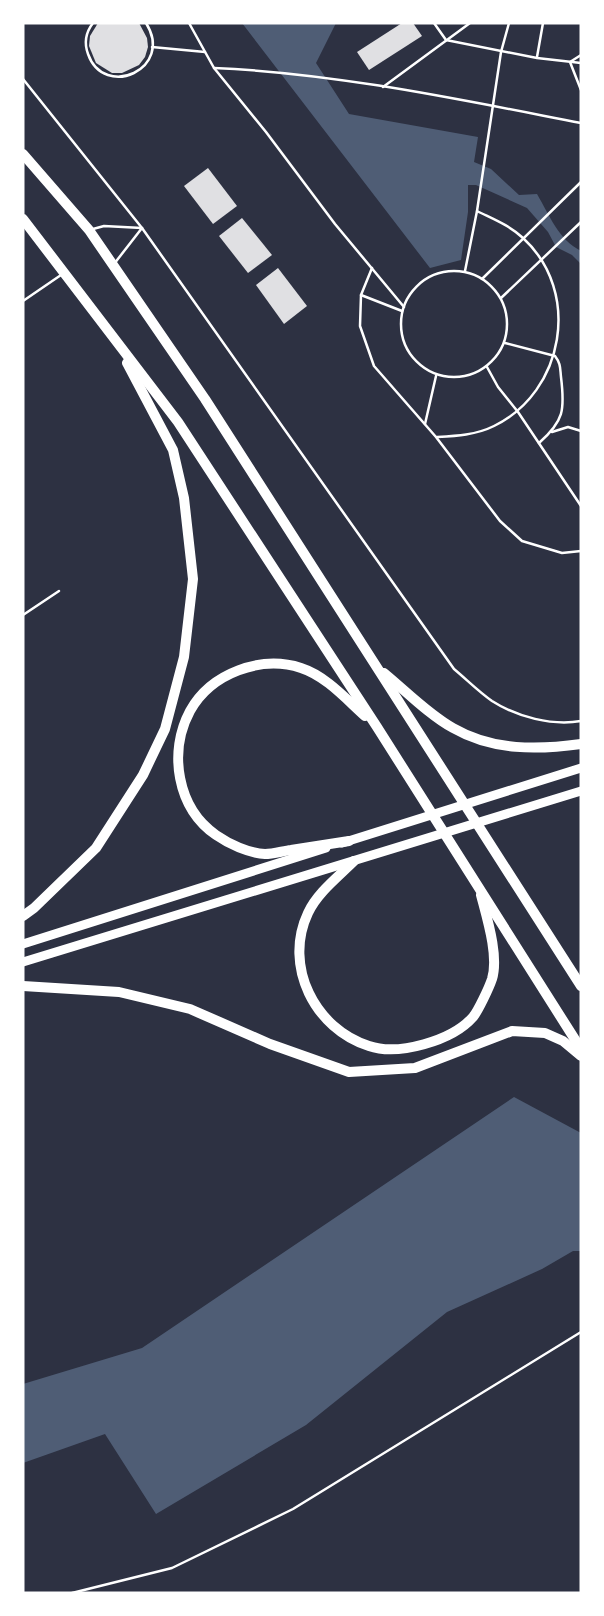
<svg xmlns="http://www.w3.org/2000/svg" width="604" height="1616" font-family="Figtree,sans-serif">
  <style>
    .water { fill: #4f5d75 }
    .building { fill: #e0e0e3 }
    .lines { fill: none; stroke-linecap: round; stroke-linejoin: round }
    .path { stroke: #fff; stroke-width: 2.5 }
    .service { stroke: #fff; stroke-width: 2.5 }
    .secondary { stroke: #fff; stroke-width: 9 }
    .trunk { stroke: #fff; stroke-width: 10 }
  </style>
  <rect width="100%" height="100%" fill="#2d3142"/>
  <g class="water">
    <path d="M242 23H336L316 63 349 114 478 137 474 162 491 169 519 195 537 194C550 216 558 239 581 251V264L572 255 556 247 548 232 527 208 476 185H468V212L461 260 430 268Z"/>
    <polygon points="514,1097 581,1133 581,1251 573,1251 542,1269 447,1312 306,1425 156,1514 105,1434 23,1463 23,1384 142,1348"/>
  </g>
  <g class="building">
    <polygon points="98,23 139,23 147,38 148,47 145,57 139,65 122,73 112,73 96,63 89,46 90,36"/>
    <polygon points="402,23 413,23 422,36 369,70 357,52"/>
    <polygon points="208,168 237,206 213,224 184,186"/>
    <polygon points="242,218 272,255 248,273 219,236"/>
    <polygon points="278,268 307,306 284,324 256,285"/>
  </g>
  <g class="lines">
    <g class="path">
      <path d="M93 23C86 32 84 43 88 54 104 100 175 69 146 23"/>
      <polyline points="189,23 214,68 266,132 335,224 404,307"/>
      <polyline points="434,23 446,40 537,58 581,63"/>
      <polyline points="152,47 205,52"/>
      <polyline points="581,55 570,62 581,90"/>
      <polyline points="537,57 543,23"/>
      <path d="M214 68C335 73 462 100 581 123"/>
      <polyline points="383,87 470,23"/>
      <polyline points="372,268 361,295 360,326 374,366 436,437 500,521 522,541 562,553 581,551"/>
      <circle cx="454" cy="324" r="53"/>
      <polyline points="465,271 477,211 501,52 509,23"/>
      <polyline points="482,279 581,182"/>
      <polyline points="361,295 402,311"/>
      <polyline points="501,298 581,222"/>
      <path d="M505 343 555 356C561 364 560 368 561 377 565 410 564 421 539 443"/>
      <polyline points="487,367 498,387 518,412 581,506"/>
      <polyline points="425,424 436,376"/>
      <polyline points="552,432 568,427 581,431"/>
      <path d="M437 437C456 436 476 435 494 426 564 392 582 292 523 238 509 225 493 219 477 211"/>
    </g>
    <g class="service">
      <path d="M23 79 142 228 454 669C466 679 479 692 492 701 517 717 552 726 581 721"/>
      <polyline points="93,229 104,226 142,228"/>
      <polyline points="114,264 142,228"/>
      <polyline points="23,301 61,275"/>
      <polyline points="23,615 59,591"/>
      <polyline points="72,1593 172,1568 293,1509 581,1332"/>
    </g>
    <g class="secondary">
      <polyline points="342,843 581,768"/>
      <polyline points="23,944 326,848"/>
      <polyline points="23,962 581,791"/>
    </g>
    <g class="trunk">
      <polyline points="23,154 89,230 205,399 581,986"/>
      <polyline points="23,219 178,422 377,727 581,1049"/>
      <path d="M384 673C406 691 428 714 453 728 493 751 538 750 581 744"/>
      <path d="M349 841C330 844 311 847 291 850 283 851 273 854 265 854 248 853 229 844 216 835 177 808 168 752 190 711 211 673 261 655 301 668 326 676 346 699 365 716"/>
      <path d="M354 861C338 877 317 893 308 913 283 966 315 1029 369 1046 398 1056 452 1041 473 1017 478 1011 489 988 492 979 499 956 487 918 481 895"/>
      <polyline points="23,916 34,908 96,848 143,775 165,729 184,657 193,579 184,498 173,450 127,363"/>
      <polyline points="23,986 119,992 190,1009 270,1044 349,1072 415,1068 512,1031 545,1033 563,1041 581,1056"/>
    </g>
  </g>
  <rect width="604" height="1616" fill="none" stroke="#ffffff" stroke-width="49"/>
</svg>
